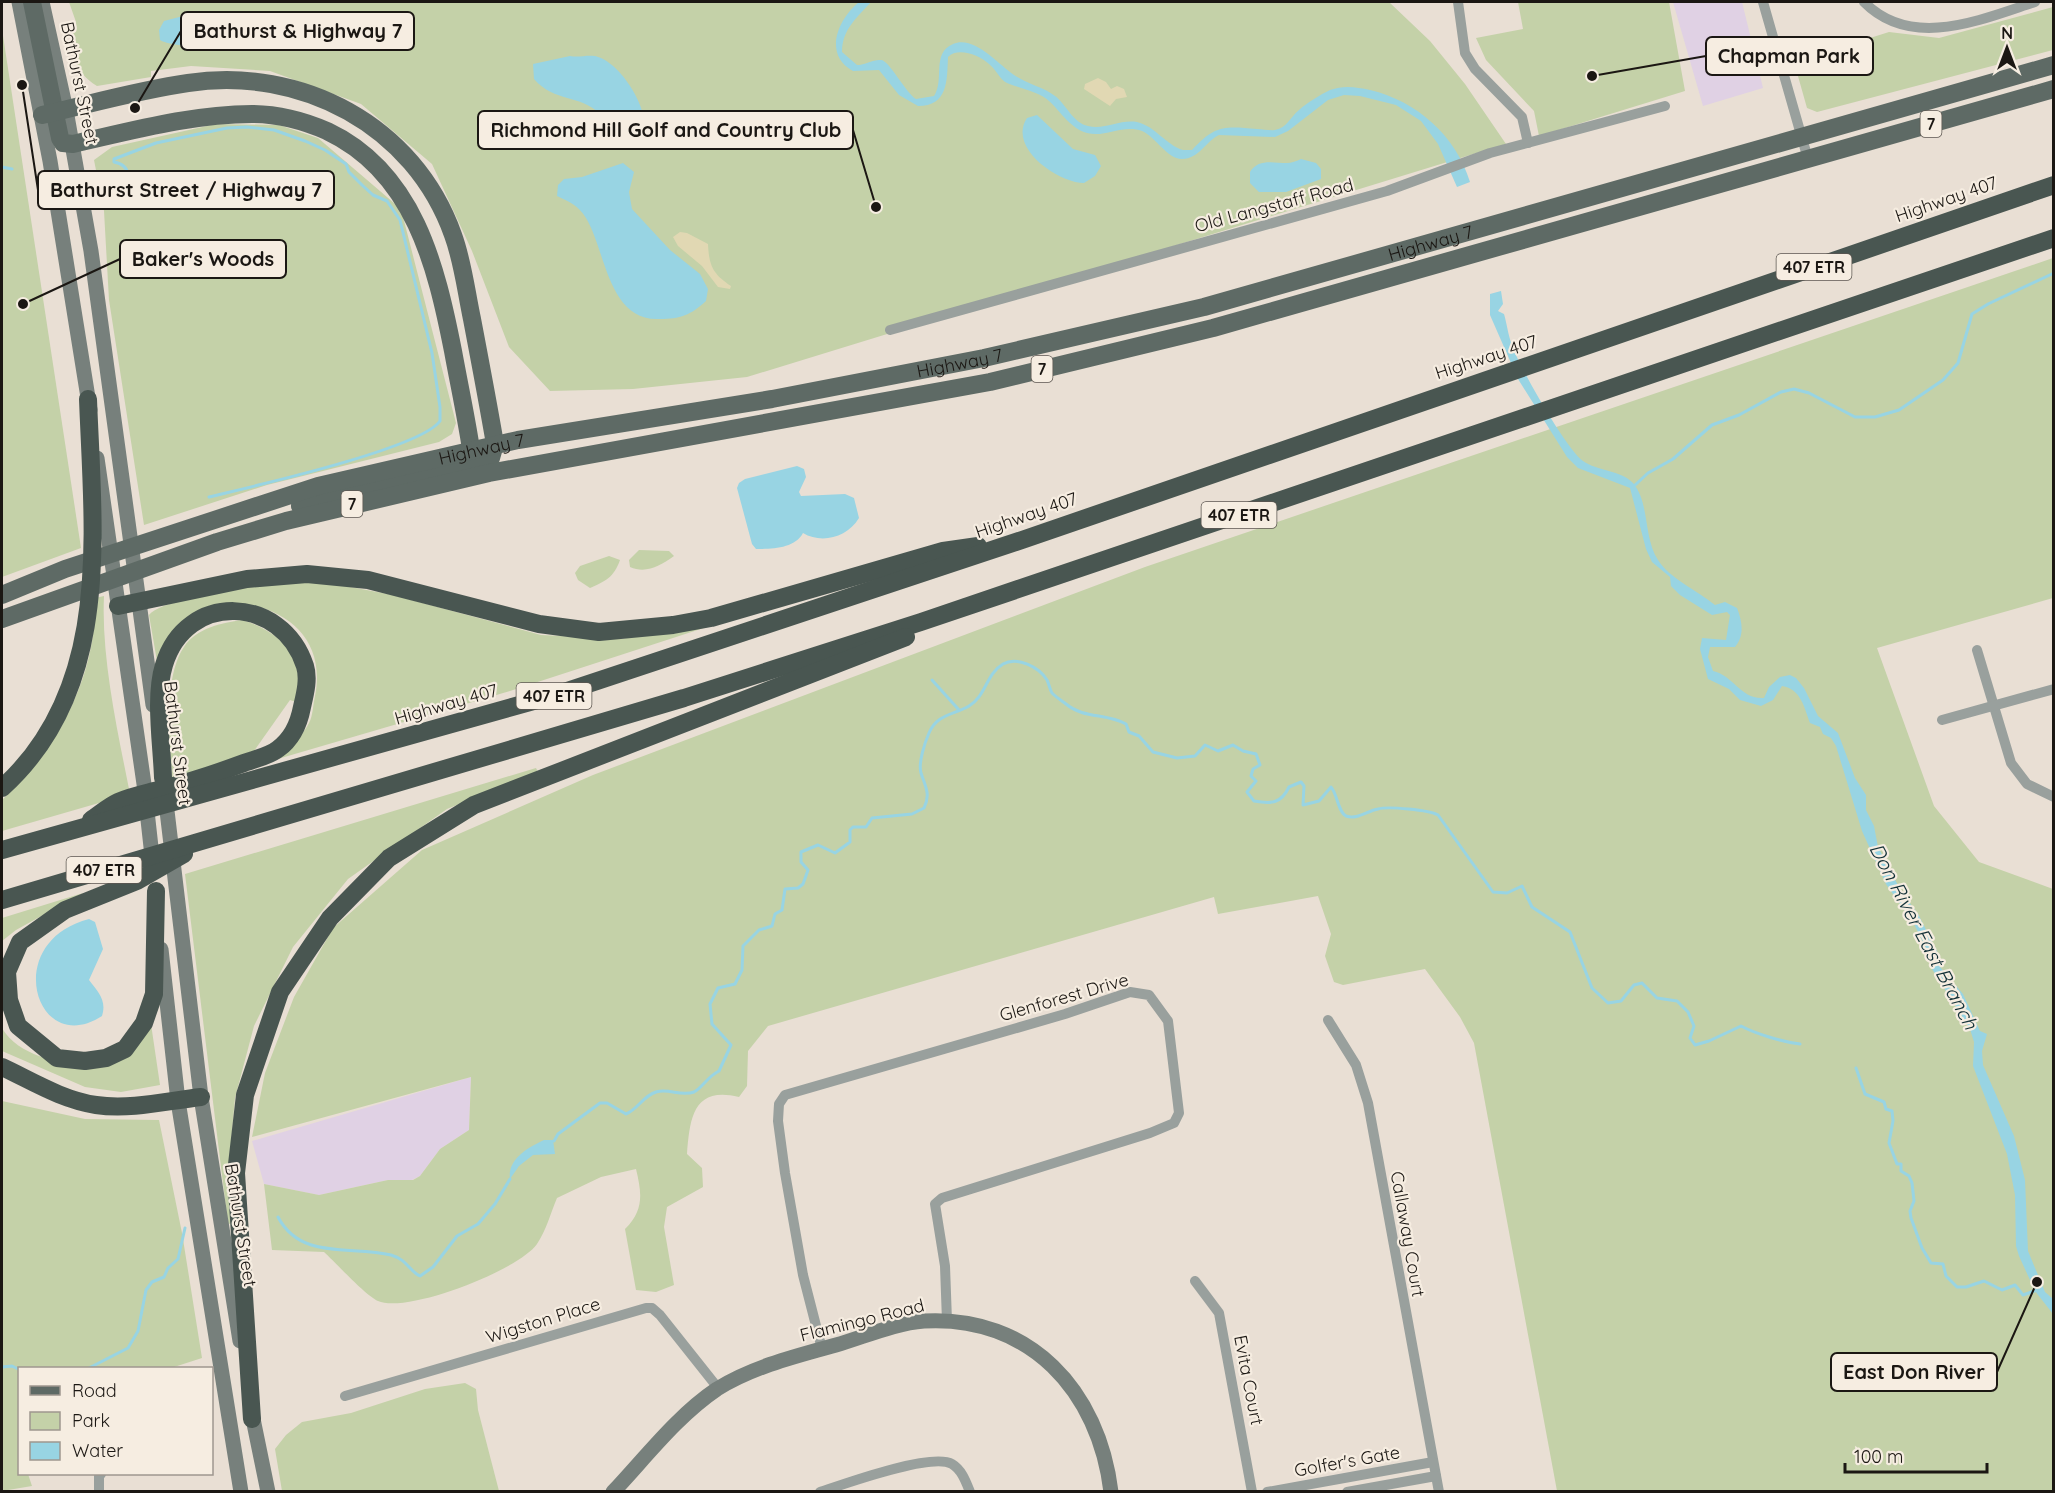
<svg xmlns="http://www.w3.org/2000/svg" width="2055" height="1493" font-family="Quicksand,sans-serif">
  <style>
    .commercial { fill: #e0d1e4 }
    .green { fill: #c4d1a8 }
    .sand { fill: #e1d8b3 }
    .water { fill: #98d4e3 }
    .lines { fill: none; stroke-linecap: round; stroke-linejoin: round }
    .stream { stroke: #98d4e3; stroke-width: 3 }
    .street { stroke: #99a09d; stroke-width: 10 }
    .secondary { stroke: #77807c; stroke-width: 15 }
    .primary { stroke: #5e6a65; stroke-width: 18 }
    .highway { stroke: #495651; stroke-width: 18 }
    .labels { text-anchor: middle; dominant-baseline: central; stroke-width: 4.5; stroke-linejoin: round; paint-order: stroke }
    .shield { fill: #f6ede1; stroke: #5d5751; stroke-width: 1.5 }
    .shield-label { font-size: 16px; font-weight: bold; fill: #1b1713 }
    .street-label { font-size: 18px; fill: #1b1713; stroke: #f6ede1 }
    .water-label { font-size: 20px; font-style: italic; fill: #133138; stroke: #f6ede1 }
    .leader { fill: none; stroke: #1b1713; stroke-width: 2 }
    .callout-dot { fill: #1b1713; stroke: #f6ede1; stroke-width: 2 }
    .callout { fill: #f6ede1; stroke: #1b1713; stroke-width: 2 }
    .callout-label { font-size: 20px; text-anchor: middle; font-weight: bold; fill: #1b1713 }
  </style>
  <rect width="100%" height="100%" fill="#e9dfd4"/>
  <g class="commercial">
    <polygon points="1673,2 1742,2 1763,88 1703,106"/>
    <polygon points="471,1077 469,1130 440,1149 420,1176 412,1180 388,1180 319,1195 264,1184 252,1141"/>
  </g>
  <g class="green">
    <path d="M69 2H1389L1430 41 1465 84 1506 144 747 377 633 389 550 391 509 347 472 251 432 164 361 104 270 71 191 66 151 71V77L97 86C73 71 74 55 73 28L76 22Z"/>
    <polygon points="1518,2 1669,2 1685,91 1539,136 1534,111 1486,60 1476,38 1523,29"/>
    <polygon points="2053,7 2053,50 1817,112 1807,108 1794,62 1889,32 1939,38"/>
    <polygon points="2,29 81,548 2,577"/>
    <polygon points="216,124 279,125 318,138 401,209 456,423 452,434 439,442 267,485 144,525 109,300 104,211 94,160 112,147"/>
    <path d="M2053 258V598L1877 648 1934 806 1979 862 2053 889V1491H1557L1474 1043 1460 1017 1425 969 1343 985 1334 982 1325 956 1331 934 1318 896 1218 914 1214 897 768 1026 748 1051 747 1086 739 1097C693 1086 690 1118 687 1154L702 1168 703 1187 667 1207 664 1227 674 1285 656 1292 636 1290 625 1229C644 1210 642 1194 636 1169L601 1177 557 1198C551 1212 546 1231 537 1244 519 1270 407 1314 378 1301 365 1295 336 1263 324 1252L272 1250 264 1184 319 1195 388 1180H413L420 1176 440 1149 469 1130 471 1077 252 1137 265 1073 294 997 333 928 422 850 593 775 1145 567Z"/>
    <path d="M639 550 669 551 674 556C660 566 646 574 630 567L629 560Z"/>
    <path d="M609 556 620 560C614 577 606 581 590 588L578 580 575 573 580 566Z"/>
    <path d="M290 581 340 585 393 595 541 635 620 639 716 624 510 691 264 763C280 752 300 741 309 723 313 716 313 704 315 696 327 637 282 603 228 603L158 667 149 615C161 598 266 584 290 581Z"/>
    <path d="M104 596C101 658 118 733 130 794L2 831V800C58 746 97 678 95 598Z"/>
    <path d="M242 620C269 628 294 645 301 675 302 683 299 695 299 703L290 700 254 751 173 781C169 746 163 677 184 647 196 628 222 623 242 620Z"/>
    <polygon points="536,768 538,772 447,809 348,879 293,947 254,1026 235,1098 229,1164 235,1223 228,1224 185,874"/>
    <polygon points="83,893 16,930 2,941 2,918"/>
    <path d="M151 1024 160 1085 121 1092 85 1087 2 1051V1028C18 1056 58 1062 88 1067Z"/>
    <polygon points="2,1101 85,1119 159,1120 182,1233 202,1358 171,1368 20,1368 20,1474 28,1474 32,1486 2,1491"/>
    <polygon points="465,1383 476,1389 478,1410 499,1491 282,1491 275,1449 286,1435 302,1422 351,1413 425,1389"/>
  </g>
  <g class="sand">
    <polygon points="1098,78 1106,82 1111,89 1117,86 1124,89 1127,97 1116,99 1110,106 1084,89 1085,84"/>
    <path d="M680 232 687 233 708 244C709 266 713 274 731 286L730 289 718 287 702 266 678 246 673 237Z"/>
  </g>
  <g class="water">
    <path d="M859 2H871C857 18 842 29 842 52L857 65C865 65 874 59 881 60 889 60 905 92 916 99L934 96C945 80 931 53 953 44 974 35 998 64 1014 75 1027 84 1043 87 1055 96 1066 104 1073 123 1088 126 1105 130 1120 119 1137 122 1155 126 1166 145 1183 150H1192C1215 125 1224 126 1257 129 1263 129 1270 131 1275 130 1287 128 1291 116 1299 110 1308 102 1320 95 1330 90 1344 85 1356 87 1370 90 1417 101 1456 136 1470 182L1457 187 1438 144 1421 121 1396 105 1360 96 1344 95 1328 100 1288 131 1275 137 1219 135C1206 141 1199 159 1182 159 1167 159 1156 137 1142 131 1123 124 1105 138 1087 133 1070 128 1061 112 1049 101 1040 92 1019 88 1007 83 1000 80 996 69 989 64 979 55 958 47 948 57 947 81 948 106 918 106L899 95 879 70 853 71C822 54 839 18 859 2Z"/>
    <path d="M187 15C208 16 237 16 242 40 231 49 172 48 160 40L159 30 164 21Z"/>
    <path d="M570 56C579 58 590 54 598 57 622 64 653 114 643 137L622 144C609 138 609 123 600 114 580 94 555 103 534 79L533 64Z"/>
    <path d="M1037 115 1073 149 1095 155 1101 166 1095 176 1084 183C1059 183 1007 148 1027 118Z"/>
    <path d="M1301 159 1316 163 1321 169V179L1286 192H1259L1250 183V172C1258 158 1274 163 1287 163 1291 163 1297 161 1301 159Z"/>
    <path d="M623 163 634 172 629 192 632 209 670 250 700 274 708 289 706 301C691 315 680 319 660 319 608 322 606 251 586 218 578 205 570 202 557 196L558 185 564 179 582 177Z"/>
    <path d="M1501 291 1503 304 1498 311 1504 314C1507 324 1508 335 1512 345 1518 365 1567 450 1583 461 1597 471 1621 470 1633 483 1650 503 1643 537 1658 560 1669 578 1698 591 1715 605L1725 602 1737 608C1742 621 1745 635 1735 647H1710L1708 657 1713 671C1733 675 1741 700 1764 698L1769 687 1780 677 1790 675 1796 678 1804 688 1818 716 1838 733 1855 778 1866 795V810L1874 826 1878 847 1902 893 1918 914 1940 957V967L1963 994 1980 1031 1987 1034 1982 1051 1983 1065 2014 1136 2025 1180 2028 1251 2045 1292 2053 1299V1314L2035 1291 2019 1256 2016 1246 2015 1195 2007 1154 1973 1066 1974 1042 1970 1029 1932 969 1931 958 1914 924 1886 884 1862 831 1836 746 1831 738 1823 734 1820 727 1810 723C1804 707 1801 689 1782 686L1773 700 1761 706 1740 700 1729 689 1708 679 1700 649 1702 638 1726 640 1730 615 1727 612 1712 615 1680 595 1671 586 1670 577 1652 562 1646 549 1630 488 1578 468 1567 457 1518 379 1490 315V294Z"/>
    <path d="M797 466 804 469 806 477 799 492 801 496 845 494 854 498 859 518C847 538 821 544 803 533 795 548 774 549 756 549L752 544 737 488 739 483 745 479Z"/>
    <path d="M89 919 95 922 103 949 89 980C98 992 107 1000 102 1016 36 1059 0 942 89 919Z"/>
    <path d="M544 1140H553L555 1154 533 1155 519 1166 510 1179C507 1159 529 1147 544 1140Z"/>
  </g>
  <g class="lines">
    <g class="stream">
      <polyline points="2,167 12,169"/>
      <path d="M121 193C132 181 131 165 114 162V159L156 143 227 128 247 127 274 130 305 141 325 150 346 164 349 172 362 185 373 195 387 201 400 220 432 353 440 407V421C420 449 250 487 209 497"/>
      <polyline points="1634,486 1648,473 1673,459 1712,425 1739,415 1781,392 1794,389 1809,393 1855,417 1875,417 1899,410 1943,380 1958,363 1972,314 1988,304 2054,273"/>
      <polyline points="932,680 959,710"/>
      <polyline points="1856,1068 1865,1094 1884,1102 1886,1109 1892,1111 1893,1121 1889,1143 1897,1164 1901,1164 1901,1171 1909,1176 1912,1183 1914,1201 1910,1211 1911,1218 1922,1248 1931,1263 1943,1264 1946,1276 1957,1287 1966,1287 1984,1281 2002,1290 2015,1285 2023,1295 2037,1290"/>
      <path d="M554 1141 558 1134 600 1103H607L626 1114C638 1109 643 1096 656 1092 669 1088 681 1097 694 1092 702 1088 707 1077 719 1071L731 1045 712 1024 710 1004 718 988 735 984 742 970 743 946 759 930 772 926 775 914 782 910 785 889 798 888 803 884 808 870 801 862V852L818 845 835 853 850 842V830L853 827H866L872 818 912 814 924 808C931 794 925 786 921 773 918 763 925 742 929 733 937 714 954 715 969 706 986 696 986 674 1003 664 1017 656 1039 667 1047 680 1049 684 1050 690 1052 693 1056 697 1062 701 1066 704 1084 719 1106 713 1126 724L1129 732 1139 736 1153 752 1177 758 1195 756 1205 745 1218 751 1233 745 1243 751 1256 754 1260 765 1253 769 1251 776 1256 781 1247 792 1254 801C1271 804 1281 804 1289 787L1301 782 1304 786 1303 805 1319 801 1331 787C1337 793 1338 812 1346 816 1357 820 1367 811 1378 809 1388 806 1429 810 1438 815L1493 892 1507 893 1522 886 1532 907 1570 932 1592 988 1608 1003 1621 1001 1634 985 1642 983 1657 998 1677 1001 1688 1012 1694 1026 1690 1038 1695 1045 1709 1041 1741 1026C1756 1034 1783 1042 1800 1044"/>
      <path d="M278 1217C301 1261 352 1245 391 1255 408 1260 409 1271 420 1276L433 1267 457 1236 478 1224 495 1204 510 1179"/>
      <polyline points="2,1367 12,1366 20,1370"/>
      <polyline points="89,1368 128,1348 138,1331 146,1290 152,1282 164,1277 168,1268 178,1259 185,1228"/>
    </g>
    <g class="street">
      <polyline points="1458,2 1465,53 1475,69 1522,117 1528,143"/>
      <polyline points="1763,2 1808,159"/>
      <path d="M1864 2C1911 50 1980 20 2035 2"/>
      <polyline points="890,330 1387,191 1490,153 1665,106"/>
      <polyline points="1977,650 2011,763 2027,784 2054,797"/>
      <polyline points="1942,720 2054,689"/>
      <polyline points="1328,1020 1356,1065 1368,1103 1439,1492"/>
      <polyline points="1195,1281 1219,1313 1252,1492"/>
      <polyline points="822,1349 803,1275 785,1173 778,1121 779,1104 785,1095 1065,1014 1130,992 1149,995 1168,1021 1179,1113 1174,1123 1150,1133 942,1198 935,1204 945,1266 947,1321"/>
      <polyline points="345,1396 646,1308 652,1308 660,1315 718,1388"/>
      <polyline points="99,1492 99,1476 101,1474"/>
      <path d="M820 1492C844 1484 932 1452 952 1464 962 1470 966 1482 970 1492"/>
      <polyline points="1267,1492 1433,1462"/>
      <polyline points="1347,1492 1436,1476"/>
    </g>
    <g class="secondary">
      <polyline points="19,2 50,161 90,410"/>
      <polyline points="42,2 66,110 91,251 153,705"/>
      <polyline points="97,458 144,784 153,865"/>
      <polyline points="165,794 201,1097 240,1341"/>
      <polyline points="161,949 178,1101 241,1492"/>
      <polyline points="251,1409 268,1492"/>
      <path d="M613 1492C646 1457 677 1416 717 1389 752 1367 796 1356 836 1345 864 1337 895 1323 924 1321 1030 1315 1099 1391 1111 1492"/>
    </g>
    <g class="primary">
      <path d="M32 2 60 138 63 143 73 144C131 131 193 114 252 114 278 114 304 121 327 131 414 172 436 265 453 351 459 384 466 416 471 449L476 458"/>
      <path d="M42 115C90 104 139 90 188 83 301 66 414 125 453 235 463 262 466 291 472 319 480 361 488 403 495 444L491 458 394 480 300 506"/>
      <path id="s1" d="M2 595 65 569 318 486 518 440 772 399 984 358 1204 307 2054 65"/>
      <polyline points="2,619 217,542 286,521 489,473 990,382 1213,328 2054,89"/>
    </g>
    <g class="highway">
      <polyline points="118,606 247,579 307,574 368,580 539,624 599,632 673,625 711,618 943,551 978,546"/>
      <path d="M2 788C113 688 93 534 88 399"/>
      <path d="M91 820C100 814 109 806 118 802 131 796 148 793 162 789 190 782 217 773 244 763 255 759 269 756 278 749 292 739 299 723 302 707 305 694 309 679 305 666 282 595 186 591 164 665 154 697 162 745 163 778"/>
      <polyline points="2,850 555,695 1022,540 2054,185"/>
      <polyline points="156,891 154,994 144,1023 125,1049 106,1058 85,1061 57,1058 18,1026 9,1000 7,972 20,942 65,910 137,881 184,854"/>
      <polyline points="2,900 684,698 921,622 2054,238"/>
      <path d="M2 1067C32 1081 62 1100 96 1105 130 1110 167 1101 201 1097"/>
      <polyline points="252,1419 236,1173 245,1095 280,992 330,918 389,858 474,805 906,637"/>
    </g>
  </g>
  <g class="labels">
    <g class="shield">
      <rect x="1920.5" y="111" width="21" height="26" rx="4.5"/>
      <rect x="1776.5" y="254" width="75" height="26" rx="4.5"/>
      <rect x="1031.5" y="356" width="21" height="26" rx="4.5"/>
      <rect x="341.5" y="491" width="21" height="26" rx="4.5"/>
      <rect x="1201.5" y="502" width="75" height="26" rx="4.5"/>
      <rect x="516.5" y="683" width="75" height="26" rx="4.5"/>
      <rect x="66.5" y="857" width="75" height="26" rx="4.5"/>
    </g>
    <g class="shield-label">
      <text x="1931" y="124">7</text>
      <text x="1814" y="267">407 ETR</text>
      <text x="1042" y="369">7</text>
      <text x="352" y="504">7</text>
      <text x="1239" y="515">407 ETR</text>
      <text x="554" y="696">407 ETR</text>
      <text x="104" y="870">407 ETR</text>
    </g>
    <g class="street-label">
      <text transform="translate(80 83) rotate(78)">Bathurst Street</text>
      <text transform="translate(1946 199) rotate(-19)">Highway 407</text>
      <text transform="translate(1274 205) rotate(-15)">Old Langstaff Road</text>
      <text stroke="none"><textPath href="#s1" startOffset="1474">Highway 7</textPath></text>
      <text transform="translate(1486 357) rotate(-18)">Highway 407</text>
      <text stroke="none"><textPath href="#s1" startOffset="988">Highway 7</textPath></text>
      <text stroke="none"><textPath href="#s1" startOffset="502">Highway 7</textPath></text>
      <text transform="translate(1026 515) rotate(-19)">Highway 407</text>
      <text transform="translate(446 704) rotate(-16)">Highway 407</text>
      <text transform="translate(178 743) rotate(83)">Bathurst Street</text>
      <text transform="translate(1064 997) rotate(-16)">Glenforest Drive</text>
      <text transform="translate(241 1225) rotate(81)">Bathurst Street</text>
      <text transform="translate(1408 1234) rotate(80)">Callaway Court</text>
      <text transform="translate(543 1320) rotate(-17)">Wigston Place</text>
      <text transform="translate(862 1320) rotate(-14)">Flamingo Road</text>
      <text transform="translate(1249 1380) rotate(79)">Evita Court</text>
      <text transform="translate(1347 1461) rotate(-10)">Golfer's Gate</text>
    </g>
    <g class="water-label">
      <text transform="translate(1924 936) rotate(62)">Don River East Branch</text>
    </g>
  </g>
  <path class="leader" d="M135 108L181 31M1592 76L1706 56M876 207L853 130M22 85L38 190M23 304L120 259M2037 1282L1997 1372"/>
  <g class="callout-dot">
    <circle cx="135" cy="108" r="6"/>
    <circle cx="1592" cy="76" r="6"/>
    <circle cx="876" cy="207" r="6"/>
    <circle cx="22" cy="85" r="6"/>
    <circle cx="23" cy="304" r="6"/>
    <circle cx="2037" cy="1282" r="6"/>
  </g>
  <g class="callout">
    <rect x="181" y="12" width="233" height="38" rx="6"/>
    <rect x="1706" y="37" width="167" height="38" rx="6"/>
    <rect x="478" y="111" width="375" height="38" rx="6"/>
    <rect x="38" y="171" width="296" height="38" rx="6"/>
    <rect x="120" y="240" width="166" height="38" rx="6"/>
    <rect x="1831" y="1353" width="166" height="38" rx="6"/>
  </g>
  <g class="callout-label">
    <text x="298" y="38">Bathurst &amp; Highway 7</text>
    <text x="1789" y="63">Chapman Park</text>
    <text x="666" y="137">Richmond Hill Golf and Country Club</text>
    <text x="186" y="197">Bathurst Street / Highway 7</text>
    <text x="203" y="266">Baker's Woods</text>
    <text x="1914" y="1379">East Don River</text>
  </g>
  <rect width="2055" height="1493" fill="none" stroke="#1b1713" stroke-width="6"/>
  <rect x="18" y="1367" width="195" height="108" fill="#f6ede1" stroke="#9e978f" stroke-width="1.5"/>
  <rect x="30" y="1386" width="30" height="9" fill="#5e6a65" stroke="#9e978f" stroke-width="1.5"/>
  <text x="72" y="1397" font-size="18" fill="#1b1713">Road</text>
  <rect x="30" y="1412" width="30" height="18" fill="#c4d1a8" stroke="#9e978f" stroke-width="1.5"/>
  <text x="72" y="1427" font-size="18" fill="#1b1713">Park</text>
  <rect x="30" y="1442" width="30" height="18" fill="#98d4e3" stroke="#9e978f" stroke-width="1.5"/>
  <text x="72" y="1457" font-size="18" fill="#1b1713">Water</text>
  <g transform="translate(2007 48)" stroke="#f6ede1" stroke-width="4.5" paint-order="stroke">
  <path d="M0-4.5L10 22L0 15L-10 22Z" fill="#1b1713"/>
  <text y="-9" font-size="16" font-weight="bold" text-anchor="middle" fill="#1b1713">N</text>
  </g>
  <path d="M1845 1463v9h142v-9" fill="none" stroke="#1b1713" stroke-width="3"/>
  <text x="1854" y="1463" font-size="18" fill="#1b1713" stroke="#f6ede1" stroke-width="4.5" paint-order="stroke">100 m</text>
</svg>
